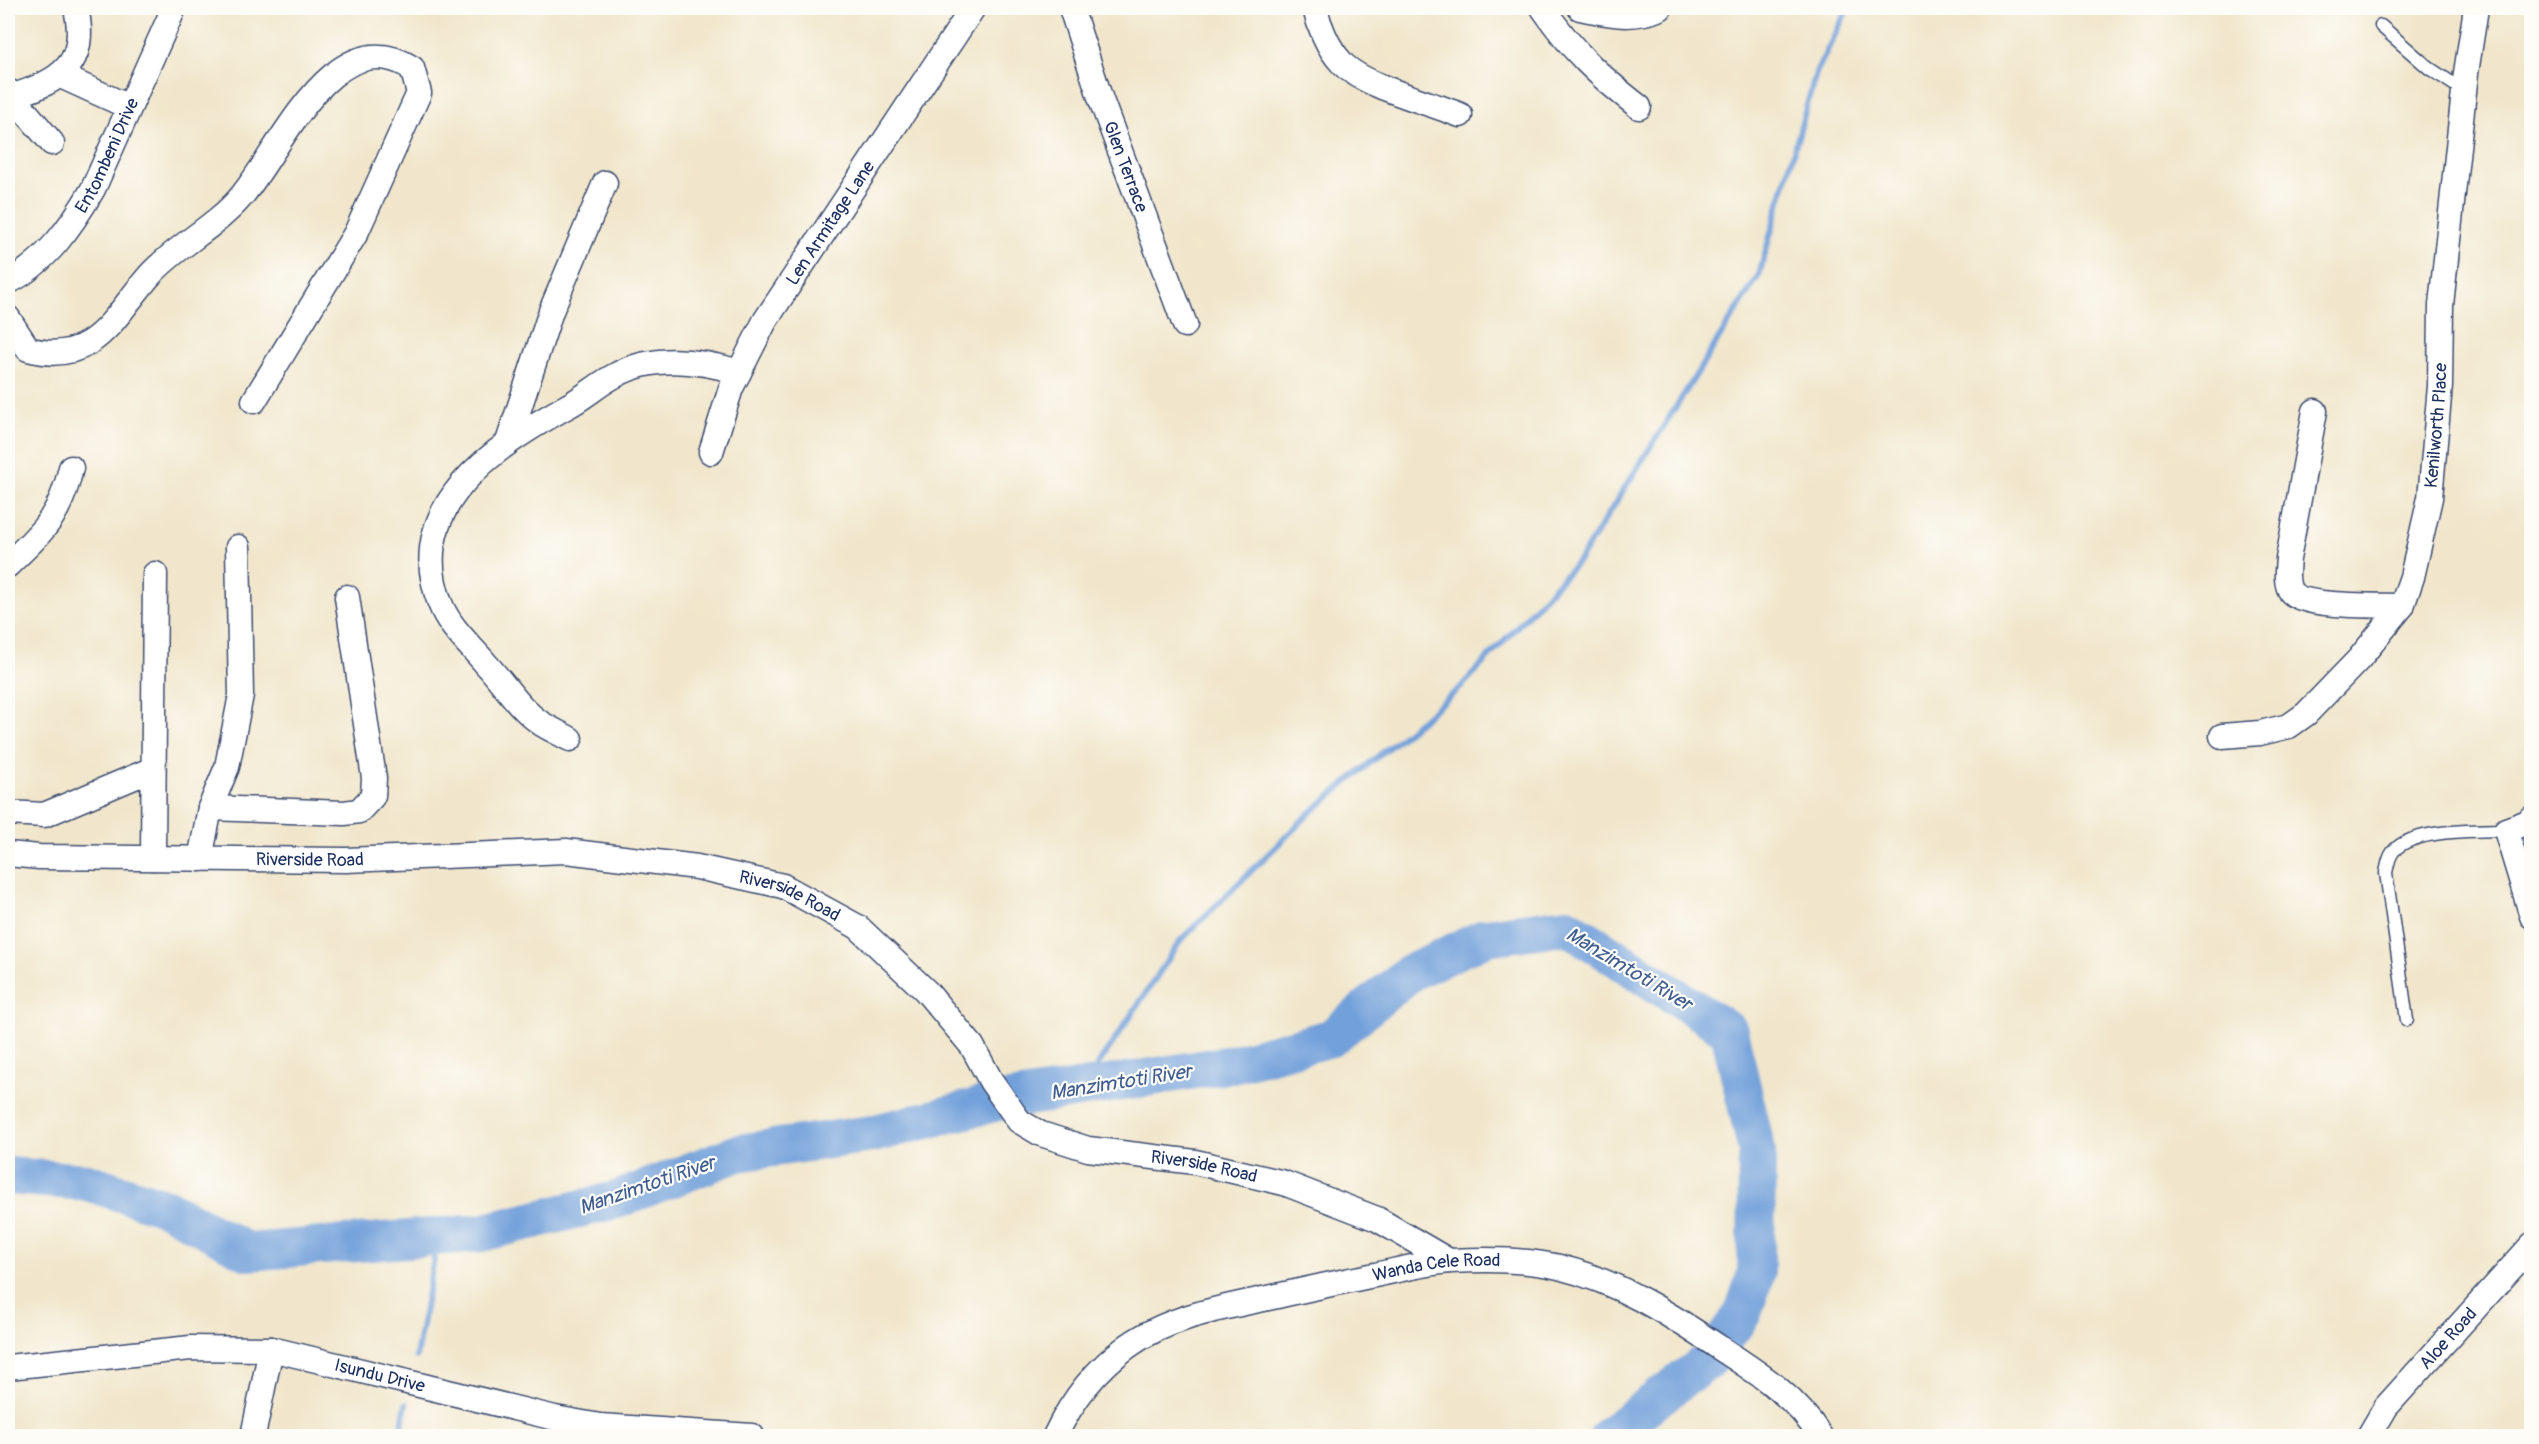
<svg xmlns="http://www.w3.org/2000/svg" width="2539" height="1444" font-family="Pangolin,sans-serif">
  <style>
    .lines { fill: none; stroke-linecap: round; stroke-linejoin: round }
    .stream { stroke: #72a0da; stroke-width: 6 }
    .river { stroke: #72a0da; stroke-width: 38 }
    .service-casing { stroke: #3b4a6e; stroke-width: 15 }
    .minor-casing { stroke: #3b4a6e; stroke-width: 27 }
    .service { stroke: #fff; stroke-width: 12 }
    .minor { stroke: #fff; stroke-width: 24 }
    .labels { text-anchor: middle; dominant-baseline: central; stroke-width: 4.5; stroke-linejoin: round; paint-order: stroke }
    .street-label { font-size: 18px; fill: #1b2f5e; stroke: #fdfcf7 }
    .water-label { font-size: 20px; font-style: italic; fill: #3e5c90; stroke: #fdfcf7 }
  </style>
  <rect width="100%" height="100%" fill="#fdfcf7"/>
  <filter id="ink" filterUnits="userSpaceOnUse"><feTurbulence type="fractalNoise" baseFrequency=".0167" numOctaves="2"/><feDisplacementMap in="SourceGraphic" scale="12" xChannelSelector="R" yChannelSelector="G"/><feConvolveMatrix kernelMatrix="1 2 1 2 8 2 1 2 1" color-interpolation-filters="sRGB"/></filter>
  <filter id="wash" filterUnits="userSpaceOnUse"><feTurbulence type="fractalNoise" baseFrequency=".008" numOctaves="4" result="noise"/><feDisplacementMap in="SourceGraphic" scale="24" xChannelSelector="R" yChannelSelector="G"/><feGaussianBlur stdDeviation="1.35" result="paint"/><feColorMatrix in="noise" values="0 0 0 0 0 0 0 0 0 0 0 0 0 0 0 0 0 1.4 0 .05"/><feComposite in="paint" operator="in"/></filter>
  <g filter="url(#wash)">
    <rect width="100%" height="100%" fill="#f1e6cb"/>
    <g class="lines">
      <g class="stream">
        <polyline points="1082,1089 1181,940 1310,813 1460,688 1580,559 1759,275 1816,73 1848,8"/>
        <polyline points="416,1357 438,1237"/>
        <polyline points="400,1436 406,1404"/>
      </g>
      <polyline class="river" points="8,1176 87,1182 167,1208 248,1252 481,1233 616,1200 738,1153 872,1134 998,1102 1232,1064 1331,1038 1411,972 1486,937 1567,926 1729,1031 1757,1151 1756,1273 1743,1313 1710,1359 1608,1436"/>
    </g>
  </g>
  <g filter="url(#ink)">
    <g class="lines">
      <defs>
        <g id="service">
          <polyline points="2381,26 2429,68 2464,91"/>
          <path d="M2407 1020 2386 873C2387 868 2388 861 2391 855 2405 828 2478 831 2506 830"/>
        </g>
        <g id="minor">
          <path id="s1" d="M1071 8 1101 100 1185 325"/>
          <path d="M1315 8C1319 26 1328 48 1341 62 1360 85 1431 103 1460 115"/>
          <path d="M1543 8C1572 51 1598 75 1639 107"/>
          <path d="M1580 8C1608 14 1633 20 1660 8"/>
          <polyline points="61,76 129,107"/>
          <polyline points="8,91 52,143"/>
          <path d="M11 97C60 81 89 65 76 8"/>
          <path id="s2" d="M8 282C46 263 72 225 93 189L174 8"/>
          <path d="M8 318 28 349C94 367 113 317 150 275 176 246 214 228 240 198 281 151 333 18 412 68L419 93 356 233 254 401"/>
          <path d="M2315 411 2288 559C2287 570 2285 583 2291 592 2304 608 2380 605 2402 606"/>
          <polyline points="509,439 551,311 605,183"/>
          <path id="s3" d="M711 452 731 388 765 321 973 8"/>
          <path d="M8 565C43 531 60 517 71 468"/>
          <path id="s4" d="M2222 736 2260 733 2289 726 2306 714 2359 659 2402 606 2412 577 2430 498 2440 386 2441 305 2466 73 2476 8"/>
          <path d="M570 739C561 734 550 729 542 724 519 709 504 683 486 664 470 645 449 627 440 603 403 507 494 447 566 407 584 398 598 384 616 375 654 354 699 360 739 372"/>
          <polyline points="210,808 344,813 359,811 373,796 374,778 347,597"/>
          <polyline points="8,813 44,815 153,769"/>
          <polyline points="2532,818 2528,822 2506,830 2532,916"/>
          <path id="s5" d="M8 854 39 857 346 860 566 851 697 867 783 886 858 927 926 991 972 1046 991 1081 1019 1121 1041 1134 1088 1149 1195 1162 1284 1183 1377 1219 1449 1261"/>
          <polyline points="153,858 155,574"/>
          <polyline points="200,859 210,808 227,767 241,695 238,547"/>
          <path id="s6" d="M8 1367 191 1348 271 1349 555 1418 600 1426 752 1436"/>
          <polyline points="253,1436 271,1349"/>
          <path id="s7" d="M1055 1436C1072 1400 1095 1370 1128 1346 1168 1317 1221 1308 1268 1298 1304 1290 1339 1282 1375 1275 1399 1270 1425 1263 1450 1261 1485 1259 1525 1259 1559 1267 1620 1282 1671 1315 1723 1350 1760 1374 1797 1398 1820 1436"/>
          <path id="s8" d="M2369 1436 2386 1407 2532 1245"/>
        </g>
      </defs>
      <use href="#service" class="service-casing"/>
      <use href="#minor" class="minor-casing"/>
      <use href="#service" class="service"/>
      <use href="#minor" class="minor"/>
    </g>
  </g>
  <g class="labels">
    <g class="street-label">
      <text stroke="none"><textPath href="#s2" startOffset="164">Entombeni Drive</textPath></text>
      <text stroke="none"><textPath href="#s1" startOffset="168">Glen Terrace</textPath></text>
      <text stroke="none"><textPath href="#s3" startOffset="260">Len Armitage Lane</textPath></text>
      <text stroke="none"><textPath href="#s4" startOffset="418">Kenilworth Place</textPath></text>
      <text stroke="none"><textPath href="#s5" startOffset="302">Riverside Road</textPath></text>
      <text stroke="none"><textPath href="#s5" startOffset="788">Riverside Road</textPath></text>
      <text stroke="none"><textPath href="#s5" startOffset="1310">Riverside Road</textPath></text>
      <text stroke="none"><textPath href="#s7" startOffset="438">Wanda Cele Road</textPath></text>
      <text stroke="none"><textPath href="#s8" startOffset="126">Aloe Road</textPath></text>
      <text stroke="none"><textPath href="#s6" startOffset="376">Isundu Drive</textPath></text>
    </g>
    <g class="water-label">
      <text transform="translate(1629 969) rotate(31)">Manzimtoti River</text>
      <text transform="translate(1121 1082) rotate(-9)">Manzimtoti River</text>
      <text transform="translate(647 1185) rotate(-19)">Manzimtoti River</text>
    </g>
  </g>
  <rect width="2539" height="1444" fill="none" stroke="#fdfcf7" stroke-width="30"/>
</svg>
